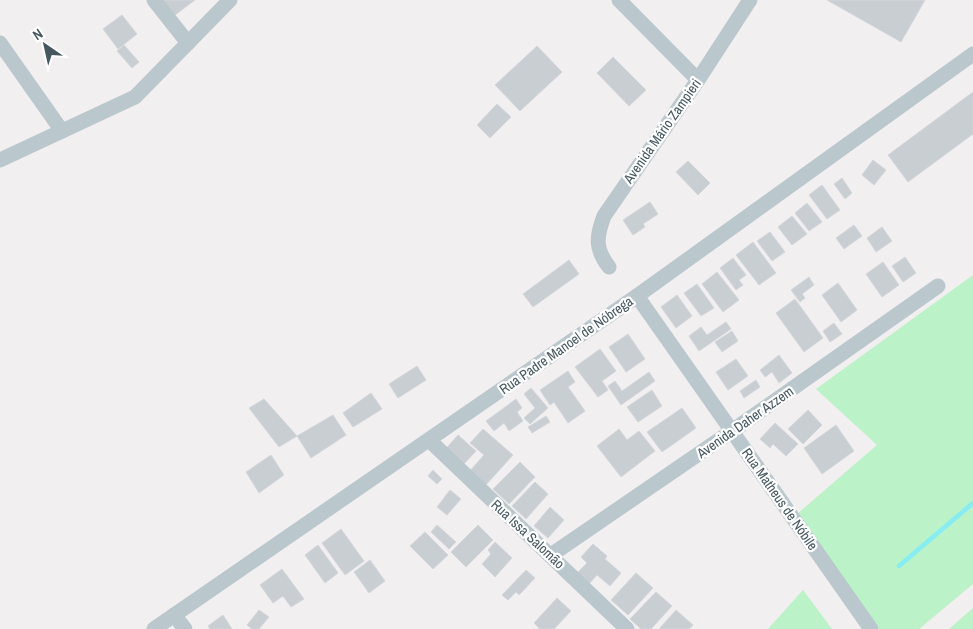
<svg xmlns="http://www.w3.org/2000/svg" width="973" height="629" font-family="'Archivo Narrow',sans-serif">
  <style>
    .green { fill: #bbf2c8 }
    .lines { fill: none; stroke-linecap: round; stroke-linejoin: round }
    .stream { stroke: #86edf2; stroke-width: 4.5 }
    .building { fill: #c9ced3; stroke: #d3d7dc }
    .minor { stroke: #bac7cd; stroke-width: 15 }
    .labels { text-anchor: middle; dominant-baseline: central; stroke-width: 4.5; stroke-linejoin: round; paint-order: stroke }
    .street-label { font-size: 14px; fill: #46575f; stroke: #fff }
  </style>
  <rect width="100%" height="100%" fill="#f2eff0"/>
  <g class="green">
    <polygon points="973,275 973,584 919,629 879,629 797,514 877,445 816,389"/>
    <polygon points="803,590 832,629 768,629"/>
    <polygon points="973,608 973,629 949,629"/>
  </g>
  <g class="lines">
    <polyline class="stream" points="899,566 973,503"/>
  </g>
  <g class="building">
    <polygon points="164,0 195,0 171,18 160,3"/>
    <polygon points="827,0 925,0 901,42"/>
    <polygon points="122,15 137,34 118,49 103,29"/>
    <polygon points="124,45 139,62 132,68 117,51"/>
    <polygon points="537,46 562,72 520,111 495,85"/>
    <polygon points="613,57 646,90 629,106 597,73"/>
    <polygon points="973,92 973,134 908,182 888,155"/>
    <polygon points="497,104 511,117 490,138 477,125"/>
    <polygon points="873,160 886,170 874,185 862,175"/>
    <polygon points="688,161 710,183 698,195 676,172"/>
    <polygon points="842,178 852,193 845,199 834,184"/>
    <polygon points="822,185 840,210 827,219 809,195"/>
    <polygon points="650,202 658,214 643,224 645,227 633,235 623,220"/>
    <polygon points="807,203 822,222 809,231 795,213"/>
    <polygon points="792,216 807,234 792,245 778,227"/>
    <polygon points="854,225 862,236 844,249 836,238"/>
    <polygon points="882,227 892,241 876,252 867,238"/>
    <polygon points="770,232 785,252 772,261 757,241"/>
    <polygon points="753,242 776,273 759,285 736,255"/>
    <polygon points="905,257 916,273 903,282 892,266"/>
    <polygon points="733,258 746,275 739,280 743,285 736,290 720,268"/>
    <polygon points="569,260 579,274 533,307 523,294"/>
    <polygon points="883,262 899,285 882,297 866,274"/>
    <polygon points="717,272 739,300 723,312 702,284"/>
    <polygon points="809,277 814,285 802,294 805,298 800,302 791,290"/>
    <polygon points="838,283 857,310 841,322 822,295"/>
    <polygon points="697,284 714,308 701,316 684,293"/>
    <polygon points="677,295 692,316 676,328 661,307"/>
    <polygon points="795,299 823,338 804,352 776,313"/>
    <polygon points="726,322 731,329 699,351 689,336 701,327 707,335"/>
    <polygon points="834,323 842,334 830,342 823,331"/>
    <polygon points="732,331 738,341 722,352 715,342"/>
    <polygon points="628,334 645,359 626,372 609,347"/>
    <polygon points="600,349 616,371 602,381 608,390 598,397 575,367"/>
    <polygon points="779,355 792,373 779,383 772,372 765,377 760,370"/>
    <polygon points="736,359 748,376 728,390 716,372"/>
    <polygon points="417,366 426,380 398,398 389,384"/>
    <polygon points="568,371 575,382 568,387 585,411 568,423 554,402 550,405 540,390"/>
    <polygon points="649,372 655,381 621,405 608,386 615,381 622,391"/>
    <polygon points="756,380 760,387 744,398 740,391"/>
    <polygon points="531,388 548,408 530,424 524,418 535,408 524,394"/>
    <polygon points="652,390 662,406 638,422 627,407"/>
    <polygon points="371,393 382,409 353,427 343,413"/>
    <polygon points="264,399 297,436 279,447 249,408"/>
    <polygon points="516,399 522,408 517,412 523,421 509,431 504,423 494,431 486,421"/>
    <polygon points="682,408 696,428 662,452 647,432"/>
    <polygon points="808,410 822,425 803,444 788,429"/>
    <polygon points="333,415 346,435 311,458 297,436"/>
    <polygon points="546,416 550,422 532,433 528,427"/>
    <polygon points="775,423 798,444 786,456 773,444 770,448 760,439"/>
    <polygon points="836,425 854,451 822,474 804,448"/>
    <polygon points="483,429 513,455 485,486 469,472 484,455 470,443"/>
    <polygon points="619,429 627,440 639,431 655,451 621,477 597,446"/>
    <polygon points="458,435 476,451 461,467 443,452"/>
    <polygon points="271,455 284,475 259,493 246,472"/>
    <polygon points="520,462 535,477 509,504 493,489"/>
    <polygon points="433,470 442,479 437,484 428,476"/>
    <polygon points="535,482 548,494 526,519 512,506"/>
    <polygon points="450,490 461,499 447,515 437,507"/>
    <polygon points="550,507 564,520 548,538 534,526"/>
    <polygon points="437,525 456,542 449,549 431,532"/>
    <polygon points="478,525 493,540 466,567 451,552"/>
    <polygon points="341,529 364,561 345,575 322,543"/>
    <polygon points="425,532 448,555 433,569 410,546"/>
    <polygon points="495,542 512,558 495,577 482,564 491,554 488,550"/>
    <polygon points="593,544 607,556 605,559 621,573 610,586 597,575 587,586 575,575 587,563 581,557"/>
    <polygon points="318,545 338,573 325,583 305,555"/>
    <polygon points="370,560 385,581 369,593 354,572"/>
    <polygon points="282,569 304,599 291,607 283,596 273,603 260,585"/>
    <polygon points="526,570 535,578 519,595 516,592 508,600 502,595"/>
    <polygon points="636,573 653,588 628,615 611,600"/>
    <polygon points="656,592 672,606 651,629 641,629 630,619"/>
    <polygon points="557,598 571,611 554,629 540,629 534,623"/>
    <polygon points="259,610 269,617 259,629 252,629 247,625"/>
    <polygon points="676,610 693,625 689,629 659,629"/>
    <polygon points="223,615 232,629 210,629 208,626"/>
  </g>
  <g class="lines">
    <g class="minor">
      <polyline points="154,0 188,43"/>
      <polyline points="619,0 698,80"/>
      <polyline points="0,43 62,131"/>
      <polyline points="0,160 135,97 230,0"/>
      <path d="M609 267C595 249 596 237 604 216L698 80 750 0"/>
      <polyline points="637,296 871,629"/>
      <polyline points="429,440 627,629"/>
      <polyline points="551,555 732,431 938,286"/>
      <polyline points="174,615 185,629"/>
      <polyline points="154,629 637,296 973,54"/>
    </g>
  </g>
  <g class="labels">
    <g class="street-label">
      <text transform="translate(662 131) rotate(-55)">Avenida Mário Zampieri</text>
      <text transform="translate(566 345) rotate(-35)">Rua Padre Manoel de Nóbrega</text>
      <text transform="translate(745 422) rotate(-35)">Avenida Daher Azzem</text>
      <text transform="translate(780 499) rotate(55)">Rua Matheus de Nóbile</text>
      <text transform="translate(528 534) rotate(43)">Rua Issa Salomão</text>
    </g>
  </g>
  <g transform="translate(45 45) rotate(326)" stroke="#ffffff" stroke-width="4" paint-order="stroke">
  <path d="M0-4L9 19L0 12L-9 19Z" fill="#46575f"/>
  <text y="-8" font-size="14" font-weight="bold" text-anchor="middle" fill="#46575f">N</text>
  </g>
</svg>
